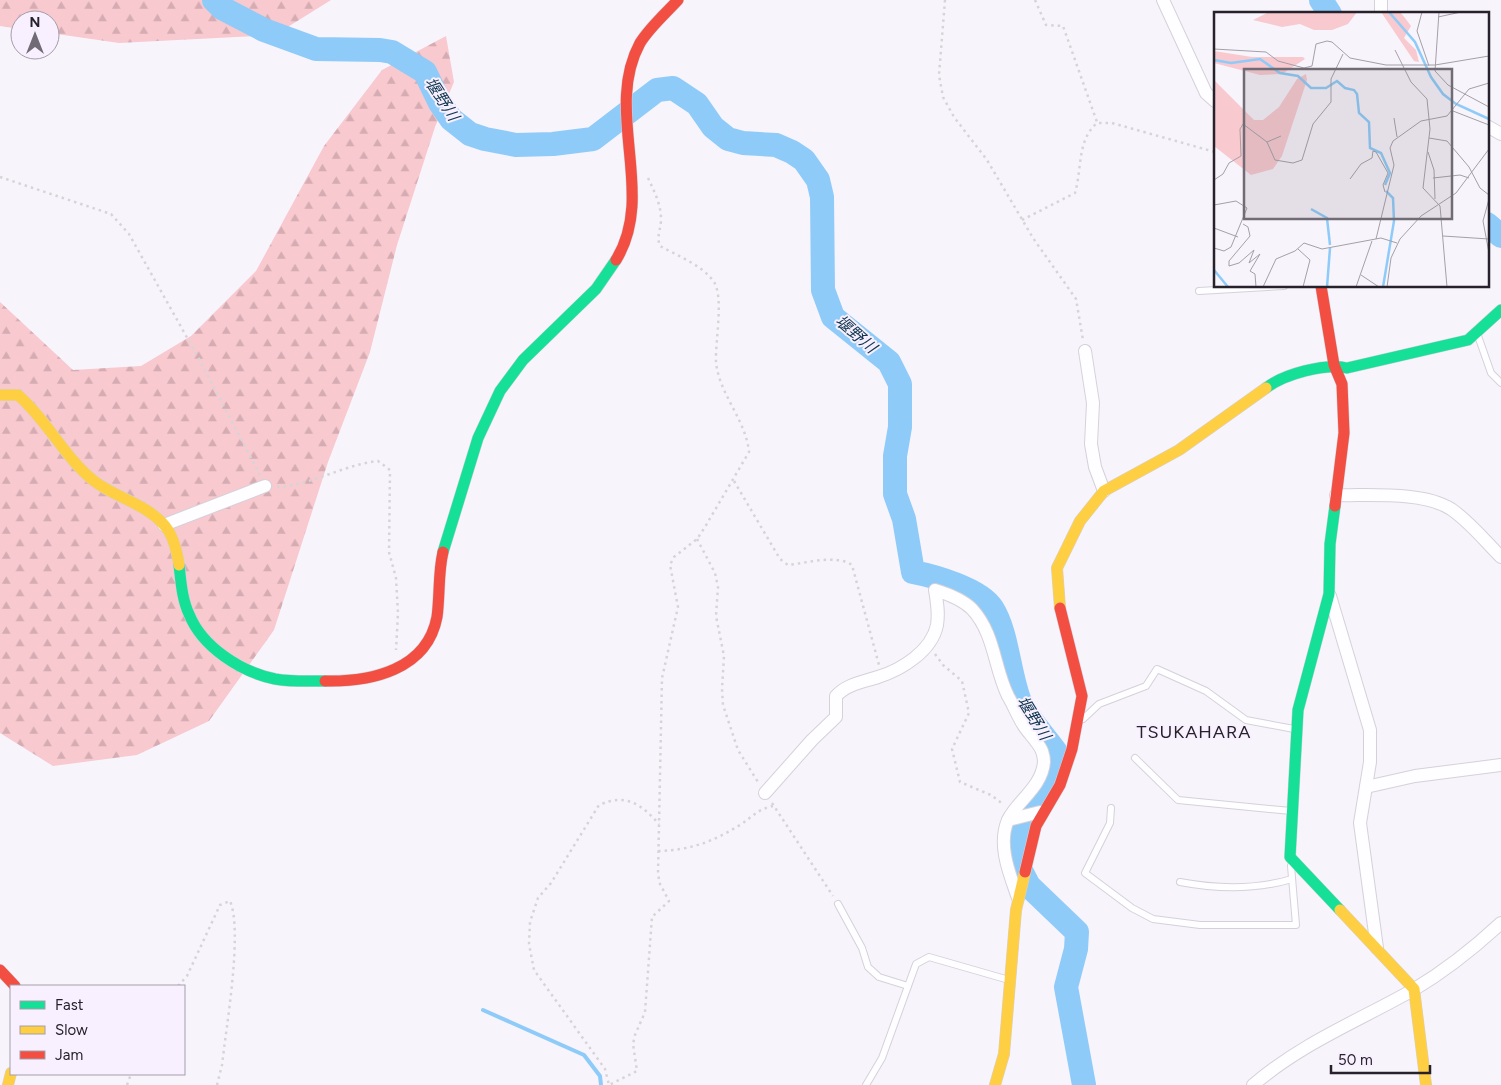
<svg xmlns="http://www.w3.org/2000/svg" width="1501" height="1085" font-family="Figtree,'Noto Sans JP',sans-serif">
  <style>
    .forest { fill: url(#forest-firs) }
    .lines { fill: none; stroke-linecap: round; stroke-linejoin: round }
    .stream { stroke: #8ecbf8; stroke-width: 4 }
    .river { stroke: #8ecbf8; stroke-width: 24 }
    .lane-casing { stroke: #d5d1d9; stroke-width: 8 }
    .street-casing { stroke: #d5d1d9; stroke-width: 14 }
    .fast-casing { stroke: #d5d1d9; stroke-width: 12 }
    .slow-casing { stroke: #d5d1d9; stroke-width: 12 }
    .jam-casing { stroke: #d5d1d9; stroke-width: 12 }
    .path { stroke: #d5d5d7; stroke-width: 2.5; stroke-dasharray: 2.5 4; stroke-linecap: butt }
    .lane { stroke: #fefdff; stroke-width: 6 }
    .street { stroke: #fefdff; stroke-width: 12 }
    .fast { stroke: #16e098; stroke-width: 11 }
    .slow { stroke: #ffcf43; stroke-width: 11 }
    .jam { stroke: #f24e42; stroke-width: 11 }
    .labels { text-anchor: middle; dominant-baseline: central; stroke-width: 4; stroke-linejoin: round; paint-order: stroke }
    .water-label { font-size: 16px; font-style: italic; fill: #0f364e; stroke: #f8f0ff }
    .quarter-label { font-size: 18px; letter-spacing: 1px; fill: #26212a; stroke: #f8f0ff }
    .inset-river { fill: none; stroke: #8ecbf8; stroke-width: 2.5 }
    .inset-road { fill: none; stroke: #a4a0a8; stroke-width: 1 }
    .view { fill: #706b74; fill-opacity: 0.15; stroke: #706b74; stroke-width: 2.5 }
    .inset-edge { fill: none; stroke: #26212a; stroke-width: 2.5 }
  </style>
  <defs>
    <pattern id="forest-firs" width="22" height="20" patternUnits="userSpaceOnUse" patternTransform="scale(1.25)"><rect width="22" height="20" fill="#f8c9cf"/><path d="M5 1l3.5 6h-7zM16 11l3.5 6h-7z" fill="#d4acb2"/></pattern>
  </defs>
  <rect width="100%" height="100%" fill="#f8f4fc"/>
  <g class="forest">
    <polygon points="0,0 331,0 275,35 119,43 50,33 50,20 20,20 20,29 0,26"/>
    <polygon points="446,36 454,82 435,127 397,245 370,352 328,462 274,630 209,721 137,755 53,766 0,733 0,302 73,370 141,366 191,336 256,271 324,146 382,70"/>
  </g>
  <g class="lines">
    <polyline class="stream" points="483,1010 584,1055 600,1076 601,1085"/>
    <g class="river">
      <path d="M214 0 222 8 264 30 316 49 380 50 392 52 425 72 440 103 451 119 470 134 485 139 516 145 553 144 593 139 657 90 673 88 697 104 713 127 728 139 743 143 776 145 792 152 804 160 818 180 822 197 823 290 833 317 889 362 900 384V427L895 456V494L904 519 913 572C934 576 980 589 992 608 1007 631 1009 672 1019 699 1025 715 1045 737 1056 752L1053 772 1017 831 1016 861 1029 886 1077 932 1076 949 1066 987 1084 1085"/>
      <polyline points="1321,0 1330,14"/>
      <polyline points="1487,224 1501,236"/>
    </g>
    <defs>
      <g id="lane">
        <polyline points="1199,291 1284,286"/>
        <polyline points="1477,333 1491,373 1501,383"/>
        <polyline points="1083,719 1099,704 1146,686 1157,669 1206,691 1246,720 1294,729"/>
        <polyline points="1135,758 1178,800 1291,811"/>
        <polyline points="1111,808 1110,823 1085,873 1132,908 1153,919 1200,925 1296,925 1291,866"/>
        <path d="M1180 882C1217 889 1255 890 1292 879"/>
        <polyline points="838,904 862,948 868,967 879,977 908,986"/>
        <polyline points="866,1085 882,1058 916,964 929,957 1009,980"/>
      </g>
      <g id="street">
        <polyline points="1163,0 1206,93 1215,101"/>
        <polyline points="1381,0 1381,14"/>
        <polyline points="1487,126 1501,134"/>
        <polyline points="1085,351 1093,403 1091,444 1095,467 1104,491"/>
        <path d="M1336 495C1369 496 1423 491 1451 509 1470 522 1485 541 1501 557"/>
        <polyline points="164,525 265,486"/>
        <polyline points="1330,596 1370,730 1370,762 1360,823 1377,948"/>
        <polyline points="1366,787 1415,776 1501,765"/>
        <path d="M765 793 812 740 836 717V696C847 684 863 682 878 677 901 670 932 651 937 625 939 613 937 602 935 590 948 594 962 599 972 609 995 634 994 668 1008 696 1014 706 1018 717 1024 726 1030 735 1038 742 1042 751 1043 754 1044 759 1044 762 1042 787 1017 801 1008 820 997 845 1010 875 1018 898"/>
        <polyline points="1008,820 1040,812"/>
        <path d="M1253 1085C1302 1043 1358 1021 1413 990 1445 971 1474 948 1501 923"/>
      </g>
      <g id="fast">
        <path d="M1266 388C1284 374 1325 363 1347 368L1468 340 1501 310"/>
        <polyline points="1335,506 1330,544 1329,594 1298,710 1290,857 1340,910"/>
        <polyline points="443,552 478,438 500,391 523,360 596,289 616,260"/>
        <path d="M179 565C181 582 182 599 189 614 202 647 241 672 275 679 292 682 309 681 325 681"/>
      </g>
      <g id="slow">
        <path d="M0 395H18C47 420 64 457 94 481 116 498 147 504 165 526 174 537 177 551 179 565"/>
        <polyline points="1060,608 1057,568 1080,521 1104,491 1179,450 1266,388"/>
        <polyline points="1340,910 1414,989 1426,1085"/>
        <polyline points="8,1085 11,1073"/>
        <polyline points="995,1085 1004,1054 1016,910 1025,872"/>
      </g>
      <g id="jam">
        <path d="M616 260C657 194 603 111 640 43 650 27 665 14 678 0"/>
        <polyline points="1321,286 1334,365 1342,384 1344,433 1335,506"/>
        <path d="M325 681C371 682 427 670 437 617 440 595 438 573 443 552"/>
        <polyline points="1025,872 1036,826 1060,785 1072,749 1082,696 1060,608"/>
        <polyline points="0,970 15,986"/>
      </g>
    </defs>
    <use href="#lane" class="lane-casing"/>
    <use href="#street" class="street-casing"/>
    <use href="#fast" class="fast-casing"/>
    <use href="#slow" class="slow-casing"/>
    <use href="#jam" class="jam-casing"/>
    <g class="path">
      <polyline points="945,0 939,75 943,97 954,117 987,160 1033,238 1076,299 1083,340"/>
      <polyline points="1035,0 1046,25 1063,26 1097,122"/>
      <polyline points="0,177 111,214 129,234 199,359 260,475"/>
      <path d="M648 178C654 191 661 204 661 219 661 230 656 236 660 246 678 256 702 265 714 282 724 298 715 342 716 362 719 394 746 420 749 452L705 527 697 539 674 557 670 565 678 607 662 678 658 874 660 884 669 901 652 917 645 1012 635 1035 633 1044 637 1071 609 1085 605 1069 534 970 529 944 530 922 538 898 551 883 599 805C626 793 641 804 659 824"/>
      <path d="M1022 220 1075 193C1082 169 1077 140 1097 123H1112L1215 152"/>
      <path d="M734 481 780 559 788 565C807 563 836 554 852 565L879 665"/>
      <path d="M277 487C312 485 343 465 378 461L390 470 389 552 396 578 398 613 396 650"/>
      <polyline points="697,539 715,573 718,587 716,616 724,656 722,689 723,705 738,750 758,782"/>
      <polyline points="935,654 943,665 962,681 969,713 952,749 960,782 991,795 1004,805"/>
      <polyline points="772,803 833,896"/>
      <path d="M658 851C691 850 712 842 740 825 752 817 758 809 773 806"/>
      <path d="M178 986 187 976 220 905 230 901C243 931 226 1028 222 1065L217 1085"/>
      <polyline points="127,1085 131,1074"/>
    </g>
    <use href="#lane" class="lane"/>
    <use href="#street" class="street"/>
    <use href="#fast" class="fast"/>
    <use href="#slow" class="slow"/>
    <use href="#jam" class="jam"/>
  </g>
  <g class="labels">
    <g class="water-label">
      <text transform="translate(442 99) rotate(57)">堰野川</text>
      <text transform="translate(856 334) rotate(41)">堰野川</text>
      <text transform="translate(1034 718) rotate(58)">堰野川</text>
    </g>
    <g class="quarter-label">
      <text x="1194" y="732">TSUKAHARA</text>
    </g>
  </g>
  <g transform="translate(1214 12)">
    <rect width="275" height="275" fill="#f8f4fc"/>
    <path d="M55 0H143L134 12 118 18H100L86 12 68 15 39 8ZM167 0H186L191 6 197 14 190 26 202 38 205 50 200 49ZM0 39 38 45H89L91 47 68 62 46 63 0 51ZM92 62 93 68 68 144 59 157 37 163 0 134V68L40 108H49L65 95 83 67Z" fill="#f8c9cf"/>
    <path class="inset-river" d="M175 0 201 30 217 65 229 82 242 92 275 107M0 48 17 51 46 47 66 61 84 64 97 76H112L123 69 131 76 140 78 143 82 145 101 155 110 156 136 167 141 176 161 171 173M97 197 113 206 116 233M0 258 14 275M113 275 116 236M169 275 180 209 179 186 172 179"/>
    <path class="inset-road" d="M208 0 203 19 215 54M225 0 221 59 234 73 275 95M224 5 247 0M0 37 52 40 64 49 90 56 98 54 102 32 113 29 118 30 136 46 172 53H221L275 44M181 38 197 70 213 87 216 117 209 176 226 194 233 275M239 99 275 113M180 106 183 125M215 126 233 129 255 155 266 176 275 183M53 130 67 124M214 140 220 158 221 187M219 166 246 163 255 166M136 167 147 152 158 146 159 139 162 140 174 161 169 173 171 180M0 168 9 162 15 151 27 144 26 117 29 112 53 130 61 148 79 151 88 148 99 112 117 90V67L129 42M275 187 269 209 275 241M0 193 22 189 33 196 17 235 10 239 0 236M29 212 34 215 36 224 15 249V254L25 251 40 238 35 251 46 242M0 216 24 225M229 224 275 227M162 227 180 153 176 136 179 129 207 109 233 104 255 77 275 71M84 237 96 248 89 275M147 263 165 275M42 275 41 262 36 259 46 242M49 275 62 247 81 239 90 231 108 237 167 226 183 231M142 275 158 229M173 275 177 246 186 227 207 204 242 181 275 137"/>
    <path class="view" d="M30 57H238V207H30Z"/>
    <rect width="275" height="275" class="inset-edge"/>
  </g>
  <rect x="10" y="985" width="175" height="90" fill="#f8f0ff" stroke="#a49daa"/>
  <rect x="20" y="1001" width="25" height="8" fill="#16e098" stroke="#a49daa"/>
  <text x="55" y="1010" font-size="15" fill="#26212a">Fast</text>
  <rect x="20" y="1026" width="25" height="8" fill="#ffcf43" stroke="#a49daa"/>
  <text x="55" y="1035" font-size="15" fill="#26212a">Slow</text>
  <rect x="20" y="1051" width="25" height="8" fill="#f24e42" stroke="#a49daa"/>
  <text x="55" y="1060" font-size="15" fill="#26212a">Jam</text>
  <g transform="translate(35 35)"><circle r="24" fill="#f8f0ff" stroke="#a49daa"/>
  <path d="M0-4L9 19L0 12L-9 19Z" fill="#706b74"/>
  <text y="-8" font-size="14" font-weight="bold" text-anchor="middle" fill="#26212a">N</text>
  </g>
  <path d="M1331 1065v8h99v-8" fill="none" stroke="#26212a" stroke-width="2.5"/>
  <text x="1338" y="1065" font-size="15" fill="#26212a" stroke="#f8f0ff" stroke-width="4" paint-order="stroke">50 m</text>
</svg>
